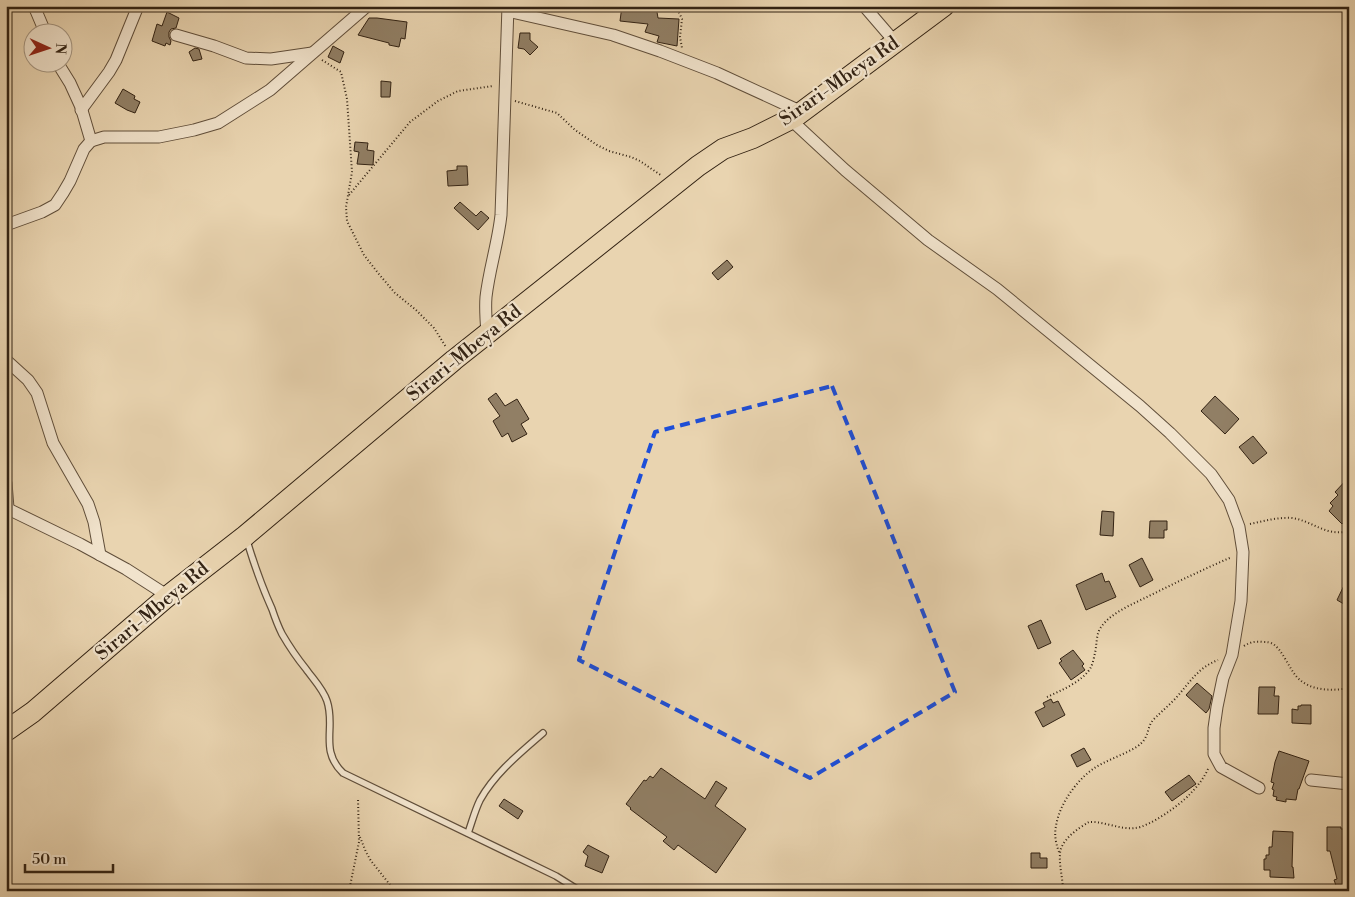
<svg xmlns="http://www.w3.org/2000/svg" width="1355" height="897" font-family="'Libre Bodoni',serif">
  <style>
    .building { fill: #917f65; stroke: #322213 }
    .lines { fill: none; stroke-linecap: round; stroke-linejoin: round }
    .lane-casing { stroke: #604e3a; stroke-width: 8 }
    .street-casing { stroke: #604e3a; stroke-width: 13 }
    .highway-casing { stroke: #322213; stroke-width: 22 }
    .path { stroke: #322213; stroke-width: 2; stroke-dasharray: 1 2.5; stroke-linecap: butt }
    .lane { stroke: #f1e3cc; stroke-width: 5.5 }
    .street { stroke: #f1e3cc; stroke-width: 11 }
    .highway { stroke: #e9d4b0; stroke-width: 20 }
    .marked { fill: none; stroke: #1d4ed8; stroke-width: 4; stroke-dasharray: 10 6; stroke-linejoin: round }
    .labels { text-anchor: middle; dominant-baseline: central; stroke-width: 4.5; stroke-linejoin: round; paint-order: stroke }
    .street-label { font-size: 19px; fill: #322213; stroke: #f1e3cc }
  </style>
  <rect width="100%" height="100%" fill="#e9d4b0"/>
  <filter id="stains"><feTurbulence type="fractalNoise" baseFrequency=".004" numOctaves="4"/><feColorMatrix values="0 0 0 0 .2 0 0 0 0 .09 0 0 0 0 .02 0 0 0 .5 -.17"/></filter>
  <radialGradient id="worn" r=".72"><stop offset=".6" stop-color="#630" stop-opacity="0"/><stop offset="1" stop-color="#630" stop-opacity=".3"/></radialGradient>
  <g class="building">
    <polygon points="622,6 656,6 658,18 679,19 677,46 657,42 659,36 645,32 648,24 620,21"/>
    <polygon points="167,12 179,18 176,28 171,29 169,32 169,37 171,41 170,45 166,43 165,46 152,41 157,24 162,26"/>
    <polygon points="369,18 377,18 407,22 405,39 401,38 399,47 389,45 389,43 358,35"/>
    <polygon points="520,33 530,33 530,40 538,47 530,55 524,49 518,48"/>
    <polygon points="333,46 344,52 340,63 328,57"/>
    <polygon points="195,48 199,49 202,59 193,61 189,52"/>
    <polygon points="381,81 391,82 390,97 381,97"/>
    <polygon points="123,89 135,96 134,99 140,102 135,113 127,110 115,103"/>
    <polygon points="355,142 368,143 367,150 374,151 373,165 357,164 359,152 354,151"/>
    <polygon points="457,166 467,166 468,185 448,186 447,171 457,170"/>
    <polygon points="460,202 476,216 481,211 489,218 478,230 454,208"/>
    <polygon points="727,260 733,267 718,280 712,273"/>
    <polygon points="496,393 505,406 517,399 529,419 521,424 527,434 512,442 508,433 502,437 493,421 500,416 488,399"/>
    <polygon points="1215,396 1239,419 1225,434 1201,411"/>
    <polygon points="1253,436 1267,453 1253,464 1239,447"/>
    <polygon points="1349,477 1349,517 1342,524 1329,511 1333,506 1330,503 1338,495 1335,492"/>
    <polygon points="1102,511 1114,512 1113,536 1100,535"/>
    <polygon points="1150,521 1167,521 1167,530 1164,530 1164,538 1149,538"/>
    <polygon points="1142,558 1153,580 1140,587 1129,565"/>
    <polygon points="1102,573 1105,582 1109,581 1116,597 1086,610 1076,585"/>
    <polygon points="1349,575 1349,607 1337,600"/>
    <polygon points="1041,620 1051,643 1038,649 1028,626"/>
    <polygon points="1073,650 1084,664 1082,666 1085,670 1071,680 1059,663 1062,661 1060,659"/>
    <polygon points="1197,683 1212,696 1209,709 1206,713 1186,695"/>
    <polygon points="1259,687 1275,687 1274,696 1279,696 1278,714 1258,714"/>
    <polygon points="1051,699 1053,703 1058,701 1065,715 1043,727 1035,712 1045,707 1043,703"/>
    <polygon points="1301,705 1311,705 1311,724 1292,723 1292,709 1298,710 1298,706 1301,706"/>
    <polygon points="1084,748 1091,760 1077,767 1071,755"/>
    <polygon points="1279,751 1309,761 1299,789 1298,789 1296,800 1286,799 1286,802 1276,800 1277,797 1273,796 1274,790 1272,789 1274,783 1271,782 1275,762"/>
    <polygon points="661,768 705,799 716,781 727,788 715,806 746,829 716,873 678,845 674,850 663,841 667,837 630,809 631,808 626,804 644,780 646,781 650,776 653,778"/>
    <polygon points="1189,775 1196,784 1172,801 1165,792"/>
    <polygon points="504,799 523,811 518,819 499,806"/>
    <polygon points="1327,827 1341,827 1341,829 1346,829 1349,861 1349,891 1338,891 1334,880 1337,879 1330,851 1327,851"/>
    <polygon points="1273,831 1293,832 1292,867 1293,867 1294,878 1270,877 1270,870 1264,870 1264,859 1266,859 1266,855 1269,855 1269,847 1272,847"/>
    <polygon points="588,845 609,856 602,873 585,866 588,856 583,852"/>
    <polygon points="1031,853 1040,853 1040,858 1047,858 1047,868 1031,868"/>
  </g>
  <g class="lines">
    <defs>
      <g id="lane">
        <path d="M247 541C254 564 262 587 272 609 275 618 278 626 282 634 289 646 297 658 306 669 313 679 323 689 327 701 336 727 319 750 343 773L556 876 580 891"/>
        <path d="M468 833C472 822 475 810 480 800 495 773 520 753 543 733"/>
        <polyline points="6,888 21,891"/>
      </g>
      <g id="street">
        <polyline points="34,6 45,32"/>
        <polyline points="864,6 895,42"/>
        <polyline points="508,11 613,35 660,51 717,73 802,112"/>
        <polyline points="176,35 214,46 246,58 271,59 312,53"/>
        <polyline points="57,62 70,83 81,107 91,141"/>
        <polyline points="81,110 109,72 116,60 138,6"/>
        <polyline points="790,119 845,170 928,240 997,289 1140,406 1170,433 1211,474 1229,500 1239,527 1243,552 1241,601 1232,655 1223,678 1217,707 1214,728 1214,754 1221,767 1259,788"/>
        <polyline points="6,225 42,212 55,205 63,193 70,181 84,149 91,141 104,137 159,137 194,130 218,123 270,90 367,6"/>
        <path d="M487 333C486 321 485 309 486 297 489 270 498 243 501 215L508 6"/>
        <polyline points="6,360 28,380 37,393 53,443 88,504 94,522 100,555"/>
        <polyline points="6,483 8,508"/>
        <polyline points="6,508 80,544 126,569 168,596"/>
        <polyline points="1311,780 1349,784"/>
      </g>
      <polyline id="highway" points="6,731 33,712 168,596 245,536 454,360 698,166 723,149 753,138 795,117 944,6"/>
    </defs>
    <use href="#lane" class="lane-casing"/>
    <use href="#street" class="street-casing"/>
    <use href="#highway" class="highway-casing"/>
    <g class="path">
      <polyline points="676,6 682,19 680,37 682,48"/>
      <polyline points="322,60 341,72 347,99 352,172 346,207 347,221 364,255 378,273 395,293 416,310 434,328 446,347"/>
      <polyline points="515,101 557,113 575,130 597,145 609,151 631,157 640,161 662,176"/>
      <polyline points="349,195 410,122 438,101 458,91 493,86"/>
      <path d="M1250 524C1264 521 1278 517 1292 518 1313 521 1326 537 1349 531"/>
      <path d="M1244 646C1250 642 1256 641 1263 642 1266 642 1268 642 1271 643 1283 648 1289 671 1300 680 1313 691 1333 691 1349 688"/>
      <path d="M1047 697C1060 691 1084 681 1091 667 1093 663 1094 657 1095 653 1097 644 1096 634 1101 627 1112 612 1133 604 1149 596 1177 582 1204 569 1232 557"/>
      <polyline points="360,837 366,852 371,861 395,891"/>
      <path d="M1059 852C1056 844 1054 835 1056 826 1059 805 1076 781 1093 769 1106 760 1124 755 1138 746 1150 737 1146 729 1153 720 1160 713 1167 707 1174 700 1189 684 1197 668 1218 660"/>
      <polyline points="349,891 359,842 358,798"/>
      <path d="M1063 891C1063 879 1059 866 1060 854 1060 841 1078 828 1089 822 1104 821 1120 830 1135 828 1149 827 1180 805 1190 794 1197 787 1204 778 1208 769"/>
    </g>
    <use href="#lane" class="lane"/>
    <use href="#street" class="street"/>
    <use href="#highway" class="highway"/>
  </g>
  <path class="marked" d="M832 386 955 692 810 778 579 660 655 432Z"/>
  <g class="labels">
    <g class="street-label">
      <text transform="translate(839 81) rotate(-35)">Sirari-Mbeya Rd</text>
      <text transform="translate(464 353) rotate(-39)">Sirari-Mbeya Rd</text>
      <text transform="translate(152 611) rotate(-40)">Sirari-Mbeya Rd</text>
    </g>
  </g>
  <rect width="1355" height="897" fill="none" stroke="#e9d4b0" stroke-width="25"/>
  <rect x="8" y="8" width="1340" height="882" fill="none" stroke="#322213" stroke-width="2.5"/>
  <rect x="12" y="12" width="1330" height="872" fill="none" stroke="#322213"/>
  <g transform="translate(48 48) rotate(93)"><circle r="24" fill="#f1e3cc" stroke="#a59682"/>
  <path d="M0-4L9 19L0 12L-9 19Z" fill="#8f2418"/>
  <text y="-8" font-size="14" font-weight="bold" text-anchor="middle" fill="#322213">N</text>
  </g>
  <path d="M25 864v8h88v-8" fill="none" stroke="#322213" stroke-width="2.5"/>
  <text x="32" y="864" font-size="15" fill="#322213" stroke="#f1e3cc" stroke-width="4" paint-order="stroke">50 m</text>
  <rect width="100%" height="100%" filter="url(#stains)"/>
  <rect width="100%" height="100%" fill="url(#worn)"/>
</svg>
